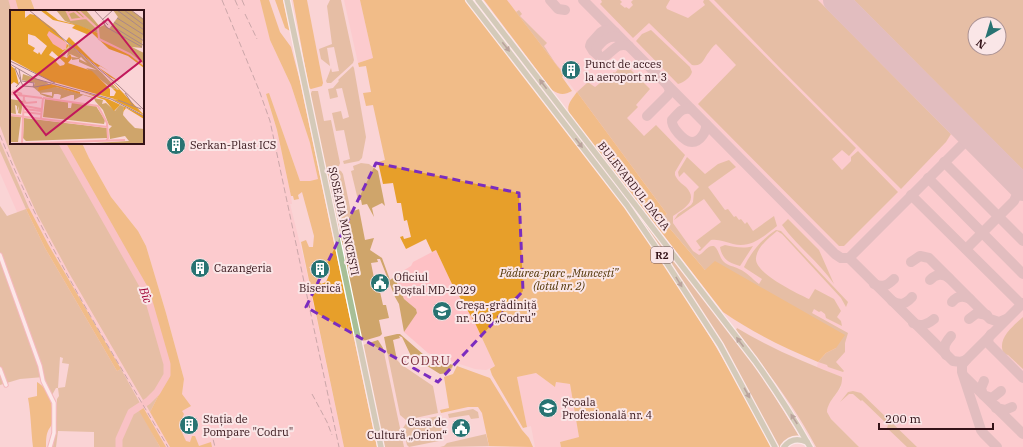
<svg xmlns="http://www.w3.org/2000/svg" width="1023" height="447" font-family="'IBM Plex Serif',serif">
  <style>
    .built { fill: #fec1c5; fill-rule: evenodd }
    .green { fill: #cfa56b; fill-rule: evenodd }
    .forest { fill: #e79f2a; fill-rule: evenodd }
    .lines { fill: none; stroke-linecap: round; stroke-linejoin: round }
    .river { stroke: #f8adb2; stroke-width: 7 }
    .taxiway { stroke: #c6a2a5; stroke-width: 10 }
    .runway { stroke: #c6a2a5; stroke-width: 26 }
    .street-casing { stroke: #ef979f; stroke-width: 5.5 }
    .primary-casing { stroke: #fff; stroke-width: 8 }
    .street { stroke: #fff; stroke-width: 3.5 }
    .primary { stroke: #a7bf97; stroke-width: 5.5 }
    .rail { stroke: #937074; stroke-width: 1; stroke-dasharray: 6 3; stroke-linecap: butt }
    .oneway { fill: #6e6958 }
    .marked { fill: none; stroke: #7b2cbf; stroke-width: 3; stroke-dasharray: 8 5; stroke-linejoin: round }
    .labels { text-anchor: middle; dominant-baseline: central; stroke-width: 4; stroke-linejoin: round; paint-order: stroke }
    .shield { fill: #fae6e7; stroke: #6f5256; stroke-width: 1 }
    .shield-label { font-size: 10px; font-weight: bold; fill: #341318 }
    .poi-label { font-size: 11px; fill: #341318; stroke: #fae6e7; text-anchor: start }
    .street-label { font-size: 11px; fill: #341318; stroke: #fae6e7 }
    .park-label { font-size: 11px; font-style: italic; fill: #4e3202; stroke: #fae6e7 }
    .water-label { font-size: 12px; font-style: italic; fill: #9f0235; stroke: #fae6e7 }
    .quarter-label { font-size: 13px; letter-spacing: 1px; fill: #80333e; stroke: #fae6e7 }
    .inset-river { fill: none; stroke: #f8adb2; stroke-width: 2 }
    .inset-road { fill: none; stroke: #ab878a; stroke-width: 1 }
    .view { fill: #c2185b; fill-opacity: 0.15; stroke: #c2185b; stroke-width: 2 }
    .inset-edge { fill: none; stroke: #341318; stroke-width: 2 }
  </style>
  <rect width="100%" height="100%" fill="#fad4d6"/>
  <g class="built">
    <polygon points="31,0 260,0 270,40 291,85 310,143 318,179 310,181 300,181 269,94 266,94 277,130 291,196 292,204 290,204 304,260 344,447 160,447 21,221 0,173 0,101 11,143 138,361 182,393 184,379 166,313 146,246 138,231 111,197 89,158 82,143 143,143 143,11 35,11"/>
    <polygon points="344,0 360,0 373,58 358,63"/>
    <path d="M507 0H1023V447H859L831 419 827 412 828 405 841 387V377L817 367 818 362 826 353 705 270 667 214ZM975 24H999V48H975Z"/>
    <polygon points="436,250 452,284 475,323 495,366 486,370 475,369 435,356 428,353 404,332 417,312 416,309 404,299 397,280 401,272 411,266 413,262"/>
    <polygon points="536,373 555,387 556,382 570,384 579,437 560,442 561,447 535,447 531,426 527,427 517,377"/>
  </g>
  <g class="green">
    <polygon points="0,0 14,0 17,11 11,11 11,143 64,143 148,293 169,366 169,375 150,412 69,273 37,214 14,163 0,126"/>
    <polygon points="330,0 341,0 354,60 353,63 331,83 327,83 326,81 331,68 332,72 339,71 334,47 327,48 330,66 321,59 319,49 332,44 327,6"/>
    <polygon points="472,0 476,0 557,107 556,108 554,108"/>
    <path d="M601 0H620L622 2 620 4 625 8 626 7 629 9 633 5 631 2 633 0H670L666 7 667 9 688 18 705 5 703 2 704 0H709L856 148 849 156 842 150 832 159 842 170 851 161V157L858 151 898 192 844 246H839L698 104 736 65 716 44C713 46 711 49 709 52 703 59 703 67 692 65L649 23 633 38 600 4 602 2Z"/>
    <polygon points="714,0 818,0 951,134 946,142 901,189 780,68"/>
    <path d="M854 0H1023V170ZM975 24H999V48H975Z"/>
    <path d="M519 10 522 14 520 16 547 43 544 46C549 53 559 71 566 73L564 75 516 12Z"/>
    <path d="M651 30 690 67 692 72C690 78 684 82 678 84L636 41 642 34Z"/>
    <polygon points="353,66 354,68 366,137 362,158 359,161 344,164 343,161 350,159 344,130 336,131 332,113 341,111 343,119 349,117 342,88 336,89 338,97 330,99 328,89 333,88 339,81 338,80"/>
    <path d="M619 68 622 70H631L650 89 636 105 638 107 627 118 644 136 656 125 685 155 675 172V175C677 180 682 184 686 187 699 201 684 208 673 216V223L693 251 699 255C705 252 707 245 714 246 719 250 719 257 724 262 728 266 734 266 739 269 747 272 752 279 759 284L762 279 745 268 744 267C751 252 762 239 776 230L781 231 848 302 846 307 841 298 782 234 777 231C769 238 757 247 756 258 754 273 797 293 809 299L815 289 834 299 841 311 837 317 841 321 842 326 826 318 825 314 821 311 819 312 814 309 812 313 848 333 845 343V352L836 362 844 371 843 372 828 367 827 365 818 362 826 353 836 348 705 270 661 218 667 214 577 92 587 83H589L595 87 614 72 615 73Z"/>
    <polygon points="312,91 318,91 324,121 331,120 340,163 339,166 326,169 325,168 310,95"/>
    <polygon points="560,111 749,358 767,384 799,436 787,440 781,447 778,447 750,396 708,322 559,112"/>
    <path d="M0 141 29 208 26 209 45 248 117 371 121 369 140 403 143 407 139 409 160 447H94V432L58 431 56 447H53L56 422 57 399 59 396 58 388H56L52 395 44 377 20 379 0 385V206L7 216 26 209 0 151ZM60 357 63 358 62 363 69 364 65 387 58 388Z"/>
    <path d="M687 157 705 174 718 164 729 160 736 167 708 187 725 210 728 209 734 217 736 216 739 220 741 219 745 224 747 222 753 231 774 216 777 226C764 236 751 249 733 244 725 242 719 239 711 240L700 251 698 250 701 248 696 241 721 222 704 199 674 220 678 214 691 205 693 202 694 192 699 187 684 172 679 177 678 172Z"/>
    <polygon points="361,163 369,164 378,171 385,206 382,203 372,208 374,217 367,204 362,205 361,200 358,200 351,171 354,170 353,166"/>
    <polygon points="336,169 341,171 343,174 351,212 359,209 365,240 374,238 370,250 382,258 390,280 401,272 397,280 397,283 404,299 416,309 417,313 404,332 399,304 395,297 380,259 377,259 378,262 371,263 375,283 378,283 383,305 386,305 389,318 379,320 382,334 380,336 363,341 361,339 345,262 345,255 348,254 346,244 342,245 340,243 326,174"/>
    <path d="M788 219 819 250 834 284C819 262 797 246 782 225Z"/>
    <path d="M725 245C735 247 744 249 753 246L740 266C729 263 722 259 720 247Z"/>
    <path d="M1023 317V369L1008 355 1004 354C996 339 1013 326 1023 317Z"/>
    <path d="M737 328C770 348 806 363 842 377 843 392 828 398 827 412L831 419 859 447H816C794 405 764 368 736 330Z"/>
    <path d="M397 334H400L424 355 430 358 453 365C452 373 446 373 440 374L411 356 402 337 399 336 400 338 393 340 397 360 402 365 433 386 438 413 406 420 400 415 384 337Z"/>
    <polygon points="378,340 383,348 404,447 384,447 362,347 363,345"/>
    <polygon points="853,391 861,393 917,447 907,447 887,428 888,425 862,400 861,401 853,394 849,394 840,402 848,392"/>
    <polygon points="473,409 478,412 479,418 471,419 469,415 449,418 448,414"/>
    <polygon points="439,416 444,440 409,447 407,445 403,428 407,422"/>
    <polygon points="486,434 489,446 440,447 444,446 447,443"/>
  </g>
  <g class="forest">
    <polygon points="14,0 31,0 35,11 17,11"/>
    <path d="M260 0H269L280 32 291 47 300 81 377 447H344L301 242 306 240 309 247H313L314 236 302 192 298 195 299 199 294 200 293 196H291L277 130 266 94 269 93 300 181H310L318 179 310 143 291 85 270 40ZM327 263 330 273 326 282 321 284 309 267Z"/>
    <polygon points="275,0 283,0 290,31 285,28"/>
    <polygon points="293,0 307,0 323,83 322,86 311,89 309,88"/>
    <polygon points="360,0 465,0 632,217 660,258 712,340 733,376 771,447 561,447 560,442 579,437 570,384 556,382 555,387 536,373 517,377 527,427 523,428 492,375 490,369 495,366 475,323 452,284 436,250 432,252 426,239 406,249 400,237 403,236 404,239 411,237 407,220 404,221 401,203 397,203 393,183 383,184 378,162 385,160 373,105 366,106 363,93 371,92 366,66 359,67 358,63 373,58"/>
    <path d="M484 0H507L564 75 562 77 572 91C564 95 560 95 552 90Z"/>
    <path d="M577 92 667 214 661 218 705 270 715 261 845 335 836 348 826 353 818 362C783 347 755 334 723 312L569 113C566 105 572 99 577 92Z"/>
    <polygon points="64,143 82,143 89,158 111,197 138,231 146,246 166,313 184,379 182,394 191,406 182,411 184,414 179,426 186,441 190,442 192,436 195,436 199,446 211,442 212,447 170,447 150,412 169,375 169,366 148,293"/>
    <polygon points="29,208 48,244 121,369 117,371 45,248 26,209"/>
    <polygon points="457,366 490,378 522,430 529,438 533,447 489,446 482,413 478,407 468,407 441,413 440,410 449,408 444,377 453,374"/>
    <path d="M37 382C50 389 54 409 52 422 52 426 49 428 48 431 46 435 46 442 46 447H33C31 431 31 414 28 398L37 396Z"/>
    <polygon points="143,407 166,447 160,447 138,409"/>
  </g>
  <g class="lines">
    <g class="river">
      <polyline points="12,0 15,11"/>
      <polyline points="62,143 146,291 167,364 167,375 157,392 148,401 131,412 119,439 119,447"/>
    </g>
    <g class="taxiway">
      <polyline points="550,0 558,9 565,10"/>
      <polyline points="583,0 835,254 841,258 849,258"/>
      <path d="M615 32 609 30 603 31 600 33 591 43 590 46 593 51 600 57H604C614 51 616 42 629 46"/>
      <path d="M598 55 596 49C602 41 609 34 620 38"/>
      <path d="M691 109C681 107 678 114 672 120 671 127 684 142 692 142 700 142 707 131 706 124"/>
      <polyline points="647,116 668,95 670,91 668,86"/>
      <polyline points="944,162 1023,241"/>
      <polyline points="928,178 1023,274"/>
      <polyline points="911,195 1021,304"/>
      <polyline points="966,249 1014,201 1018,192 1015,180"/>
      <polyline points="911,262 920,256 929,258 990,319 999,322 1006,319"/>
      <path d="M930 280C936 274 942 273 949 278"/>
      <path d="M874 284C883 288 888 285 894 279"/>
      <path d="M892 301C900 306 906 304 912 297"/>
      <path d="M952 302C957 296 963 295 970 299"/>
      <polyline points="969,319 977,313 987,315"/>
      <path d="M913 323C921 327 927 325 934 319"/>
      <polyline points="991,334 988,339 989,344 1023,378"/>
      <path d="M946 355C942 347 946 342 951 336"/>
      <polyline points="966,360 961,362 953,361 849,258 971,136"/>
      <polyline points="965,377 1023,434"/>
      <polyline points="984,381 981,388 983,395 992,398 1001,391"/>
      <polyline points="996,406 996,408 1005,410 1012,407"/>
      <polyline points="997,447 984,434 981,430 962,372 962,365 966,360 1023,303"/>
    </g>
    <polyline class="runway" points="836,0 1023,188"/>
    <defs>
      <g id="street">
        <polyline points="0,255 40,366 43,381 54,403 54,433 50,447"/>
        <polyline points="0,369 6,385"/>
      </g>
      <g id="primary">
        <polyline points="287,0 381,447"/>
        <polyline points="469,0 627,205 668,265 720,345 775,447"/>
        <path d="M478 0 755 361C775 389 793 417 810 447"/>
        <path d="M784 447C790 439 798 438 807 442"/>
      </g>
    </defs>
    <use href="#street" class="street-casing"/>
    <use href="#primary" class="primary-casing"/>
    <use href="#street" class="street"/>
    <use href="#primary" class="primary"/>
    <g class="rail">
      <polyline points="222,0 259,90 270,121 339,447"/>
      <polyline points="235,0 239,9"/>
      <polyline points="242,0 245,7"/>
      <polyline points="245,14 257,39"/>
      <path d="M0 135C44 245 108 345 168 447"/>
      <polyline points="312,394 327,422 332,435"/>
      <polyline points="211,431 215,447"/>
    </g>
  </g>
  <defs><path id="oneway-solid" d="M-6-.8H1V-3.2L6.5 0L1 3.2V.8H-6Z"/></defs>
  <g class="oneway">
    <use href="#oneway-solid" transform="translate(506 47) rotate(52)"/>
    <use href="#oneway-solid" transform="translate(543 84) rotate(-127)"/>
    <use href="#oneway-solid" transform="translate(579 143) rotate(53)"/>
    <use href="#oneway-solid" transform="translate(679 282) rotate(58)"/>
    <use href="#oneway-solid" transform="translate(740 342) rotate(-127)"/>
    <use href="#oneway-solid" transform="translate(747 393) rotate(61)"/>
    <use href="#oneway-solid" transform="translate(794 419) rotate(-123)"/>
  </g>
  <path d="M0 0H1023V447H0ZM376 163 519 193 523 291 438 382 306 307Z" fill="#fad4d6" fill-opacity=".55" fill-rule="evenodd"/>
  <path class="marked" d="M376 163 519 193 523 291 438 382 306 307Z"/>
  <defs>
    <symbol id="building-disc" viewBox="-11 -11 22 22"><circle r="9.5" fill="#287372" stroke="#fae6e7"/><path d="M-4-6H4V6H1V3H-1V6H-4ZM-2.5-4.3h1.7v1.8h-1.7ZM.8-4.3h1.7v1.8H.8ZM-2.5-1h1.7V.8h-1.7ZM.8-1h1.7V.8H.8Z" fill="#fff"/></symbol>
    <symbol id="civic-disc" viewBox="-11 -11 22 22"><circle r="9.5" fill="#287372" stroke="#fae6e7"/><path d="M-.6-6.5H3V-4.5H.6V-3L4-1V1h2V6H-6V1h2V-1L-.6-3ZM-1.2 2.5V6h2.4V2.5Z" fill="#fff"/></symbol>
    <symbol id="school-disc" viewBox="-11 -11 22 22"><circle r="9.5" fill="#287372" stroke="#fae6e7"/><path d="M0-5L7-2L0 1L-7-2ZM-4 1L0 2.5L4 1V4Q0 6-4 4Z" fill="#fff"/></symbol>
    <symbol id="university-disc" viewBox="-11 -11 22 22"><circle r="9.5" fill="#287372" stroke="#fae6e7"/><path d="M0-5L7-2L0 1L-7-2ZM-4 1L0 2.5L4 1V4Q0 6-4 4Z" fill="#fff"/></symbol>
  </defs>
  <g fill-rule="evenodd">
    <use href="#building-disc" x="560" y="59" width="22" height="22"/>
    <use href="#building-disc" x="165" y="134" width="22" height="22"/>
    <use href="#building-disc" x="189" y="257" width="22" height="22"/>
    <use href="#building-disc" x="309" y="258" width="22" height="22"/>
    <use href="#civic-disc" x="369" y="272" width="22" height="22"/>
    <use href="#school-disc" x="431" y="300" width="22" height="22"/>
    <use href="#university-disc" x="537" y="397" width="22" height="22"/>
    <use href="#building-disc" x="178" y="414" width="22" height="22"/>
    <use href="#civic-disc" x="450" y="417" width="22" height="22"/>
  </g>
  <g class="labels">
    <rect class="shield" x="651" y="247" width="22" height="16" rx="3"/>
    <g class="shield-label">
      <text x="662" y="255">R2</text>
    </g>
    <g class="poi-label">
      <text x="585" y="64">Punct de acces<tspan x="585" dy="13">la aeroport nr. 3</tspan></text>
      <text x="190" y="145">Serkan-Plast ICS</text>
      <text x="214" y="268">Cazangeria</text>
      <text x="394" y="277">Oficiul<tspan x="394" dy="13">Poștal MD-2029</tspan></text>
      <text x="320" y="288" text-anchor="middle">Biserică</text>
      <text x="456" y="305">Creșa-grădiniță<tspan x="456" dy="13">nr. 103 „Codru”</tspan></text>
      <text x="562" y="402">Școala<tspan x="562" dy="13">Profesională nr. 4</tspan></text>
      <text x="203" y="419">Stația de<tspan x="203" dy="13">Pompare "Codru"</tspan></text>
      <text x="447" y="422" text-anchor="end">Casa de<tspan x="447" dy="13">Cultură „Orion“</tspan></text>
    </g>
    <g class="street-label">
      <text transform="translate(634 186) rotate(52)">BULEVARDUL DACIA</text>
      <text transform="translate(344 221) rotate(78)">ȘOSEAUA MUNCEȘTI</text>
    </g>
    <g class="park-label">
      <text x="559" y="273">Pădurea-parc „Muncești”<tspan x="559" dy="13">(lotul nr. 2)</tspan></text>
    </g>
    <g class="water-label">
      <text transform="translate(146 295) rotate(69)">Bîc</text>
    </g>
    <g class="quarter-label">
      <text x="426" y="360">CODRU</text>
    </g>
  </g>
  <g transform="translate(10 10)">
    <rect width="134" height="134" fill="#fad4d6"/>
    <path d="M46 0H76L90 17 94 15 91 10 99 19 108 7 103 0H121L134 9 132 38 122 37 134 43V55L120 44 96 34 88 28V23L55 11ZM58 33 92 63 108 80 100 77 76 58 87 60 69 52V49L77 53 71 47 69 49 62 50V47L69 48 60 44 57 47 58 41 54 46 50 45 59 37ZM13 64 39 73 29 78 46 77 82 87 83 88 73 85 64 90V85H61L50 89 51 85 48 84H44L43 88 37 87 30 84V83L42 86V82L30 83 23 77 25 73 12 70ZM84 88 93 90 92 94 96 93 105 101 110 95 114 97 113 105 118 111 125 118 134 119V134H67L119 131 115 126 100 129 99 119 102 116 99 115 93 100 85 91 74 89 85 91ZM0 89 13 91 11 104 8 103 9 96 7 101V96L5 95 6 104 0 103ZM35 89 58 92V98H61L62 92 86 96 95 110 94 114 33 107ZM0 106 11 107 8 132H0ZM14 108 97 118V128L16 131 13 128Z" fill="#cfa56b"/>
    <path d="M0 0H15V8L20 4 25 5 45 20 59 36 50 45 57 48 60 44 62 48 58 53 82 61 100 79V86H104L106 82 102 78 109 80 96 65 134 105 102 89 108 90 40 71 0 49ZM18 24 25 26 37 36 31 45 29 42 28 44 23 41 25 38 18 34ZM46 27 56 33 53 40 42 30ZM42 41 55 53 54 55 50 56 46 52 47 50 39 45ZM30 0 36 1 48 10 68 15 88 23V29L120 44 134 55V58L118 46 99 39 82 23 79 25 62 18 65 15 43 10ZM59 27 84 52 99 61 90 56 88 57 110 72 100 67 56 31ZM0 55 5 59 9 75 4 72 0 75ZM41 74 70 82V84L46 77 28 81 29 76ZM72 82 98 89 134 106V109L116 98 113 102 114 97 110 95 104 101 95 90Z" fill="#e79f2a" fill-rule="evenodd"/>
    <path d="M39 21 57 33 56 39 53 40 43 34 37 25Z" fill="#f8adb2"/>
    <path class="inset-river" d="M56 0 61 10 76 8M68 0 88 19 89 29 120 44 134 55M58 3 64 1 72 8M0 84 32 88M0 84 4 81 12 84M33 88 88 96 97 113 98 128 96 131M14 90 16 93 27 92M15 96 31 99M14 99 31 101M14 102 31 104M0 105 98 117M31 108 33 88M12 133 14 85M0 134 115 130"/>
    <path class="inset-road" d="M19 0 108 75 134 100M84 0 98 15M107 0 134 20M114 0 134 15M121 0 134 10M107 8 134 25M92 10 103 0M93 11 96 17 132 37M104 12 134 31M102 16 133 35M0 51 45 73M0 54 26 69 101 89 134 106M5 58 13 76 25 77 41 74M12 71 24 73 23 77M6 77 11 71 9 59M115 83 123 95M108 90 131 99"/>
    <path class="view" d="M98 9 131 51 36 125 4 83Z"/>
    <rect width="134" height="134" class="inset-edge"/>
  </g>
  <g transform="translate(987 36) rotate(218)"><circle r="19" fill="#fae6e7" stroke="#ab9294"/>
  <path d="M0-3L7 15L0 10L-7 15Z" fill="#287372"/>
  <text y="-6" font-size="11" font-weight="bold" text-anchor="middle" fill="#341318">N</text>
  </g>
  <path d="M879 423v6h114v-6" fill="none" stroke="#341318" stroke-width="2"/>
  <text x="885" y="423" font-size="12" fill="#341318" stroke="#fae6e7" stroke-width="3" paint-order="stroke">200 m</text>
</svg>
